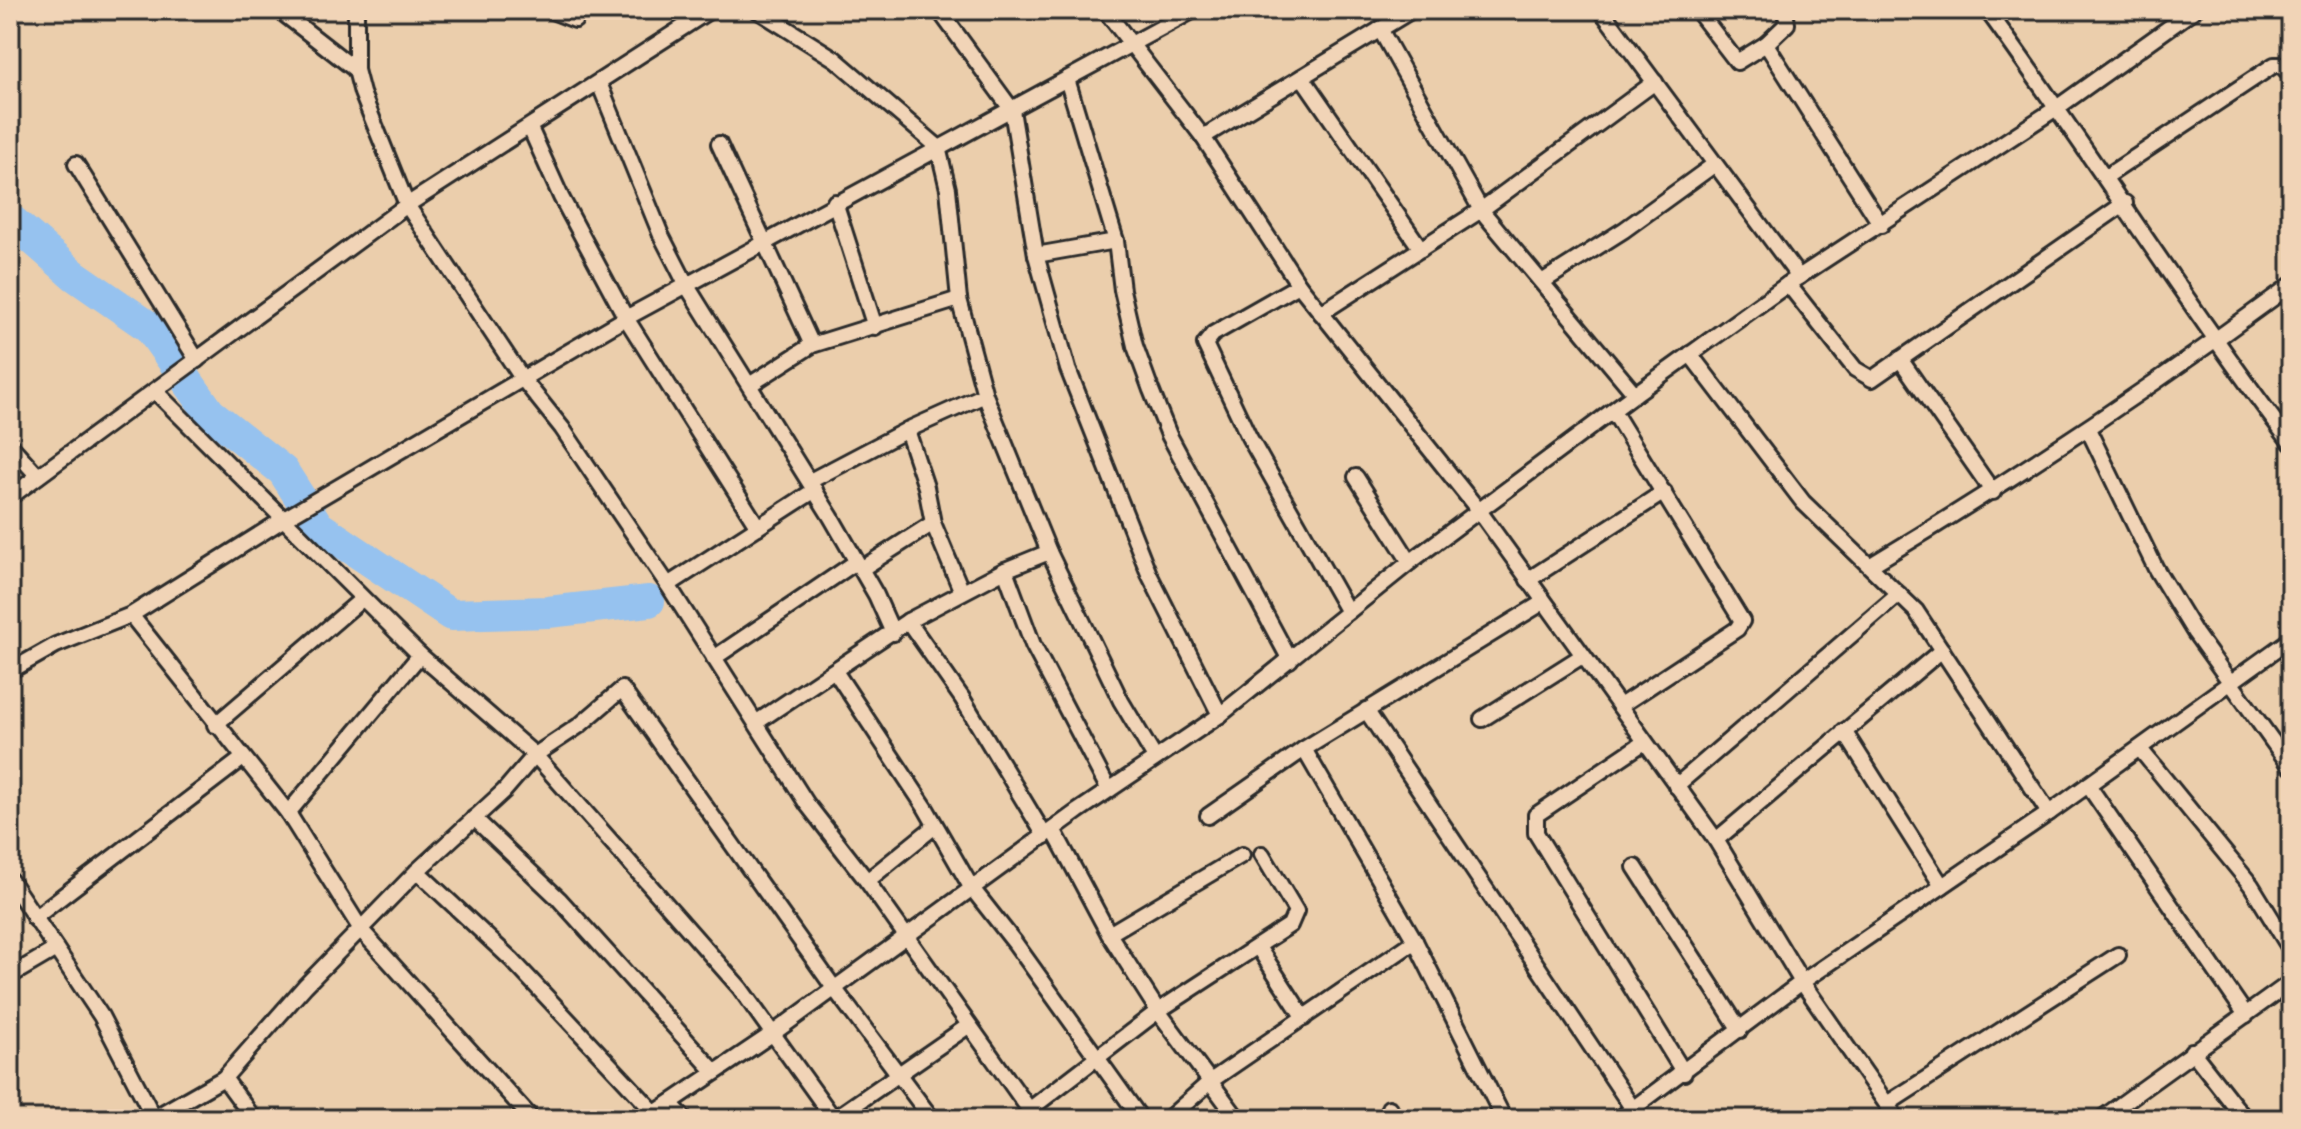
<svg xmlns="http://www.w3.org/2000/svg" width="2301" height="1129" font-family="'Patrick Hand',sans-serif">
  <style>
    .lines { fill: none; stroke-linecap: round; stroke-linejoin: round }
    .river { stroke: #96c2ef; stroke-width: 32 }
    .minor-casing { stroke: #2b2b2b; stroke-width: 20 }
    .minor { stroke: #f1d4b7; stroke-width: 14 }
  </style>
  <rect width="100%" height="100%" fill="#ebceac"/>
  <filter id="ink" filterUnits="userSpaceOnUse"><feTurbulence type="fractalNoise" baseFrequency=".0125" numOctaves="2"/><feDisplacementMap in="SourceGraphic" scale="16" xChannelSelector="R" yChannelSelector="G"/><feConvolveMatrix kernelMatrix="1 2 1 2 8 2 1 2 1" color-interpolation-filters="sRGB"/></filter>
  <g filter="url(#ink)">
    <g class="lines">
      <polyline class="river" points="10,219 74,275 149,327 210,413 283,471 318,526 451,615 548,612 649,601"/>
      <defs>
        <g id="minor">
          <polyline points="279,10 356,70"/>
          <polyline points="356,10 356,70 362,93 407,205 522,378 562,428 668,585 807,804 867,881 1036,1119"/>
          <polyline points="549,10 575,20"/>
          <polyline points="757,10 835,59 938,147 948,189 959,299 985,395 1049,552 1121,701 1155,758"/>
          <polyline points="939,10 1012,110 1036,255 1068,369 1149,574 1220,715"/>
          <polyline points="1105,10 1203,137 1299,285 1480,512 1716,840 1802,982 1897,1119"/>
          <polyline points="1601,10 1799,277"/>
          <polyline points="1697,10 1737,62 1766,44 1787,24 1785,10"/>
          <path d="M1987 10C2091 153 2185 302 2291 443"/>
          <polyline points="1380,29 1481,210 1635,394"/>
          <polyline points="1766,44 1881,225"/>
          <polyline points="1302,77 1421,249"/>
          <polyline points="1067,79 1116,241 1122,290 1135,346 1151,390 1169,435 1290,660"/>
          <polyline points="599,83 661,235 687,286 831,517 876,595 893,633"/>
          <polyline points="530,128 561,197 626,318 758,527"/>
          <polyline points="1203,137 1412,10"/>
          <polyline points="719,144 812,345"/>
          <polyline points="76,164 197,360"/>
          <polyline points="2107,176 2274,65 2281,65 2291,75"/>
          <polyline points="835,202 875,327"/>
          <polyline points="1036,255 1116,241"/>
          <polyline points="1542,282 1624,230 1715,164"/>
          <polyline points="1788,284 1855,369 1872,379 2125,203"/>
          <polyline points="1299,285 1213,334 1205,344 1249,437 1348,612"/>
          <polyline points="1321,313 1481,210 1655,82"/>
          <polyline points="1690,354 1803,502 1916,611 2049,813"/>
          <polyline points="1900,359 1993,492"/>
          <polyline points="751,384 812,345 959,299"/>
          <polyline points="155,391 420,655 535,755 740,988 834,1119 968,1026"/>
          <polyline points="1613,411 1742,621 1737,629 1620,706"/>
          <polyline points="2088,429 2156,569 2195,633 2291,767"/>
          <polyline points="907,430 926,487 933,523 962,592"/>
          <polyline points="10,445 38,476"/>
          <polyline points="1356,477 1410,562"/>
          <polyline points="810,481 907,430 985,395"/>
          <polyline points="10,497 407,205 710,10"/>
          <path d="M1871 565C2016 478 2155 385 2291 285"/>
          <polyline points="861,569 933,523"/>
          <polyline points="1005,570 1033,645 1109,790"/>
          <polyline points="1528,580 1664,492"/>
          <polyline points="668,585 815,490"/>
          <polyline points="131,615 288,813 362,931 532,1119"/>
          <polyline points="908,621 962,698 1045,836"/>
          <polyline points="714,658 856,562"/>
          <polyline points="10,671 56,645 131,615 284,519 626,318 1194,10"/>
          <polyline points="835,671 925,807 971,887 1015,943 1141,1119"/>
          <polyline points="1366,710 1633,1109"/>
          <polyline points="1482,719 1582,656"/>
          <polyline points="757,722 908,621 1005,570 1049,552"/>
          <polyline points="215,725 362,599"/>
          <polyline points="1844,731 1942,886"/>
          <polyline points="1643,743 1536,815 1536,833 1684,1073"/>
          <polyline points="2140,749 2251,885 2291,950"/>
          <polyline points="2088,785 2246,1015"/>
          <polyline points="1676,786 1899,594"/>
          <polyline points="288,813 420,655"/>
          <polyline points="1208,816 1304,749"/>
          <polyline points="474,818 559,899 715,1072"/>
          <polyline points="1054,831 1109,934 1158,1011 1238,1119"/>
          <polyline points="1716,840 1942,650"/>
          <polyline points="1635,867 1740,1030"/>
          <polyline points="417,871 512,960 655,1113"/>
          <polyline points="10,880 101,1016 154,1118"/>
          <polyline points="867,881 935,826"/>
          <polyline points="34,918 243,758"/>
          <polyline points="1109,934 1242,855"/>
          <polyline points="1258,947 1304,1018"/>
          <polyline points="10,976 56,949"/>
          <polyline points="2192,1051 2245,1119"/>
          <polyline points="224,1078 254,1119"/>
          <polyline points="670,1103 685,1119"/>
          <polyline points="1887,1104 2118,955"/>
          <polyline points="1389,1108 1396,1119"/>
          <polyline points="1029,1110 1158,1011 1290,925 1296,911 1262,854"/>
          <polyline points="152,1119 224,1078 305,986 417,871 504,791 535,755 580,725 622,689 834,988 932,1119"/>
          <polyline points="646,1119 772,1034 1078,811 1220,715 1410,562 1635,394 1788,284 2058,107 2194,10"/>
          <polyline points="1168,1119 1212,1080 1415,941"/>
          <polyline points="1504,1119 1415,941 1304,749 1542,603"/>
          <polyline points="1619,1119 1802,982 2049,813 2291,639"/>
          <polyline points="2101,1119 2291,982"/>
        </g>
      </defs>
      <use href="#minor" class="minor-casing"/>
      <use href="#minor" class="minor"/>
    </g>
  </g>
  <rect width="2301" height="1129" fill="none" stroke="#f1d4b7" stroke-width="40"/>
  <rect x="20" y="20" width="2261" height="1089" fill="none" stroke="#2b2b2b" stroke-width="3" filter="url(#ink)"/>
</svg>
